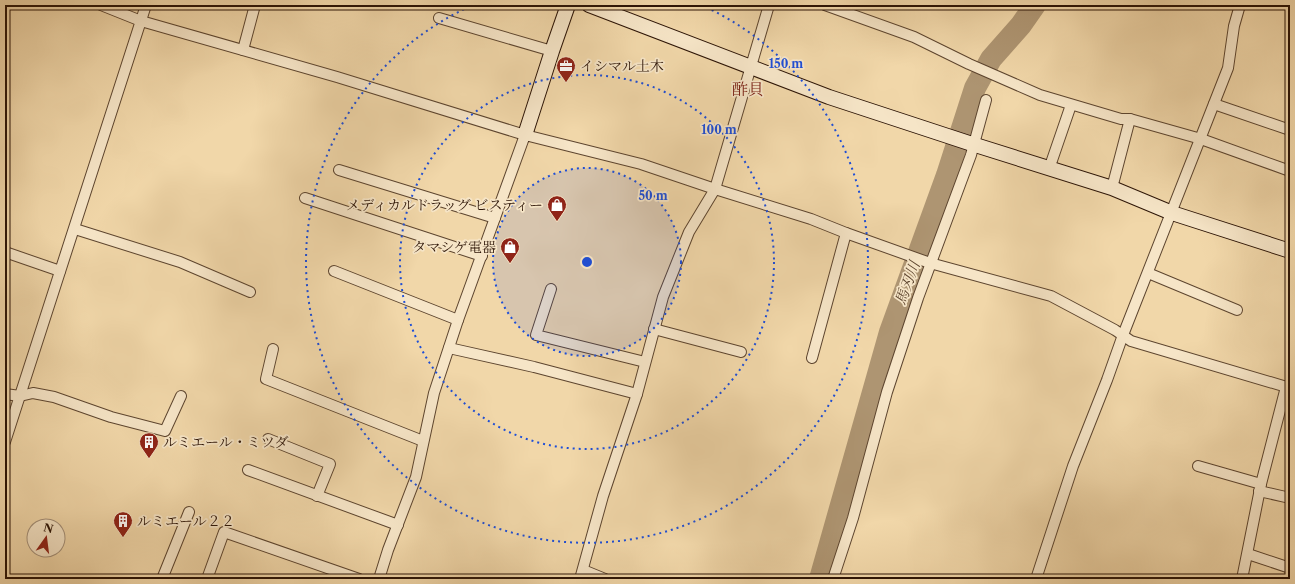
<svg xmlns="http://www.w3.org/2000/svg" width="1295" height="584" font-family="'Libre Caslon Text','Noto Serif JP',serif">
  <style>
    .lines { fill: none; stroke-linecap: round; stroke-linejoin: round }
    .stream { stroke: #7a6147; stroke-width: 3.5 }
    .river { stroke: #ae9572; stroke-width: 22 }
    .street-casing { stroke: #5d452f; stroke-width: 12 }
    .secondary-casing { stroke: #2c1406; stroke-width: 16 }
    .street { stroke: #f6e5c7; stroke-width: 10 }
    .secondary { stroke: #f6e5c7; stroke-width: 14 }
    .ring { fill: none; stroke: #1d4ed8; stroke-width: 2; stroke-dasharray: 2 4 }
    .labels { text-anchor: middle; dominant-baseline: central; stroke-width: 3.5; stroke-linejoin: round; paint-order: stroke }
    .poi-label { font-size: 14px; fill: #2c1406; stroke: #f6e5c7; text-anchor: start }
    .water-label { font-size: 15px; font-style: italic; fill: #604831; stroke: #f6e5c7 }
    .quarter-label { font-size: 16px; fill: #7a1f14; stroke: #f6e5c7 }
    .centre { fill: #1d4ed8; stroke: #f6e5c7; stroke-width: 2 }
    .ring-label { font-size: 12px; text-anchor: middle; font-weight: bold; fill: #1d4ed8; stroke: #f6e5c7; stroke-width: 3.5; stroke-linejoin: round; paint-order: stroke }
  </style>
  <rect width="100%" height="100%" fill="#f1d7a9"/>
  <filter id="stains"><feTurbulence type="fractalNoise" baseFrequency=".005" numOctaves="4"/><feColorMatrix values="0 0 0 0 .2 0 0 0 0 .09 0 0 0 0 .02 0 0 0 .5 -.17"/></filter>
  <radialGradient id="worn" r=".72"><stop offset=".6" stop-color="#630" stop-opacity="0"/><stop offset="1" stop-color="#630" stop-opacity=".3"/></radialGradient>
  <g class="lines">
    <polyline class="stream" points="5,11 12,5"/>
    <polyline class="river" points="820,579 890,332 947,175 975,88 991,59 1021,25 1035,5"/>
    <defs>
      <g id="street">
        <polyline points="101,5 141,21 337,77 525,135 641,164 715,189 811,219 846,233 930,263 1051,296 1115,330 1131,341 1290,388"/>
        <polyline points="825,5 914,37 969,64 1040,95 1121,119 1130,119 1201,139 1290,171"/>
        <polyline points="439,18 552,51"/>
        <polyline points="243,50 255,5"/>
        <polyline points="1214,104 1290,130"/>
        <polyline points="1049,169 1071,105"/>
        <polyline points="339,170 495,218"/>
        <polyline points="1112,188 1130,119"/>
        <polyline points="305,198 482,256"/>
        <polyline points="75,229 180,262 250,292"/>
        <polyline points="5,252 60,271"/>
        <polyline points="334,271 458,320"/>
        <polyline points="1148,273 1237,310"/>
        <polyline points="551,289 536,335 645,362"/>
        <polyline points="654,329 741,352"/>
        <polyline points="449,348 534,367 637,394"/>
        <polyline points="273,349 266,379 423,441"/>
        <polyline points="812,358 846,233"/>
        <polyline points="5,394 20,396 33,393 54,397 111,417 165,431 181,396"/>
        <polyline points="268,439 330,464 317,496"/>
        <polyline points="5,442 146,5"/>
        <polyline points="1198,466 1261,484"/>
        <polyline points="248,470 398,525"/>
        <polyline points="1259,491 1290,498"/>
        <polyline points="1248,554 1290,568"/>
        <polyline points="583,570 605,579"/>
        <polyline points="162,579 189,512"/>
        <polyline points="207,579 224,532 359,579"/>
        <polyline points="379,579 388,550 416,477 434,393 458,320 525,135"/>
        <polyline points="580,579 603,496 637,394 663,297 689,232 715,189 769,5"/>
        <polyline points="833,579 853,518 887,392 918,298 971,155 986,100"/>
        <polyline points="1036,579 1073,466 1107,380 1123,335 1228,68 1234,26 1240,5"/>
        <polyline points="1242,579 1261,484 1286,387"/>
      </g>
      <g id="secondary">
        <polyline points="589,5 829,97 969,143 1112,188 1172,213 1290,251"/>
        <polyline points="525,135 552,51 568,5"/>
      </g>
    </defs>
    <use href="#street" class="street-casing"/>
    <use href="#secondary" class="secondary-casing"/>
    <use href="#street" class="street"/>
    <use href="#secondary" class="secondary"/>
  </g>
  <circle cx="587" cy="262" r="94" fill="#1d4ed8" fill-opacity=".12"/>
  <g class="ring">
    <circle cx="587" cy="262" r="94"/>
    <circle cx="587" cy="262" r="187"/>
    <path d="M701 5A281 281 0 1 1 473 5"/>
  </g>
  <defs>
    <symbol id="office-pin" viewBox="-11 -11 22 30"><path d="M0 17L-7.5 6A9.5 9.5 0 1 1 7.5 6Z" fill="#8f2418" stroke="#f6e5c7"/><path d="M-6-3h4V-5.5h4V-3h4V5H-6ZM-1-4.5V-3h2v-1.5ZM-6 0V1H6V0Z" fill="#fff"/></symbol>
    <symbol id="shop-pin" viewBox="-11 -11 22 30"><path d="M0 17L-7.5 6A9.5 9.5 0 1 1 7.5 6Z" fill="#8f2418" stroke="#f6e5c7"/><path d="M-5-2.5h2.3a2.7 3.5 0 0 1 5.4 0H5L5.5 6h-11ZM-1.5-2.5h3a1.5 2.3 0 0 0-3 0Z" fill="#fff"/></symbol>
    <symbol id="building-pin" viewBox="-11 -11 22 30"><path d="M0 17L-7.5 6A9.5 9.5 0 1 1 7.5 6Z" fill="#8f2418" stroke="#f6e5c7"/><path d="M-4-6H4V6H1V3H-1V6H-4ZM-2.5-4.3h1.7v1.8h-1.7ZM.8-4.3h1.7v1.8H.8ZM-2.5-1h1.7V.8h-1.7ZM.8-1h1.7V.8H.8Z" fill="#fff"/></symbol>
  </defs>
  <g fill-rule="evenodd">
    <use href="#office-pin" x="555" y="55" width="22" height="30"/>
    <use href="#shop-pin" x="546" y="194" width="22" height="30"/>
    <use href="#shop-pin" x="499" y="236" width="22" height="30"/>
    <use href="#building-pin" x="138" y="431" width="22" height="30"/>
    <use href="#building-pin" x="112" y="510" width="22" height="30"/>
  </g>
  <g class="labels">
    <g class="poi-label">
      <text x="580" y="66">イシマル土木</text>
      <text x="543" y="205" text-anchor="end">メディカルドラッグ ビスティー</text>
      <text x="496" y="247" text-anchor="end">タマシゲ電器</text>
      <text x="163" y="442">ルミエール・ミツダ</text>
      <text x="137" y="521">ルミエール２２</text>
    </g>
    <g class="water-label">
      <text transform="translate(907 283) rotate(-70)">馬刃川</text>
    </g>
    <g class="quarter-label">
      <text x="748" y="89">酢貝</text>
    </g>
  </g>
  <circle cx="587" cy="262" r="6" class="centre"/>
  <g class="ring-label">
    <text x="786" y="68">150 m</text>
    <text x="719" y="134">100 m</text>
    <text x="653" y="200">50 m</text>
  </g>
  <rect width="1295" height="584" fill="none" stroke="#f1d7a9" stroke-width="20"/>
  <rect x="6" y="6" width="1283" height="572" fill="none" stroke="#2c1406" stroke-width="2"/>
  <rect x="10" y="10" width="1275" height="564" fill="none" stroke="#2c1406"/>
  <g transform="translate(46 538) rotate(14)"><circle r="19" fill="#f6e5c7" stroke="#a5917a"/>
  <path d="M0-3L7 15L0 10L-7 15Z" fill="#8f2418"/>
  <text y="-6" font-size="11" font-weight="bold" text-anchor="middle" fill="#2c1406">N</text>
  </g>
  <rect width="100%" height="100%" filter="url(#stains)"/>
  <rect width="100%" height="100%" fill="url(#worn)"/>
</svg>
